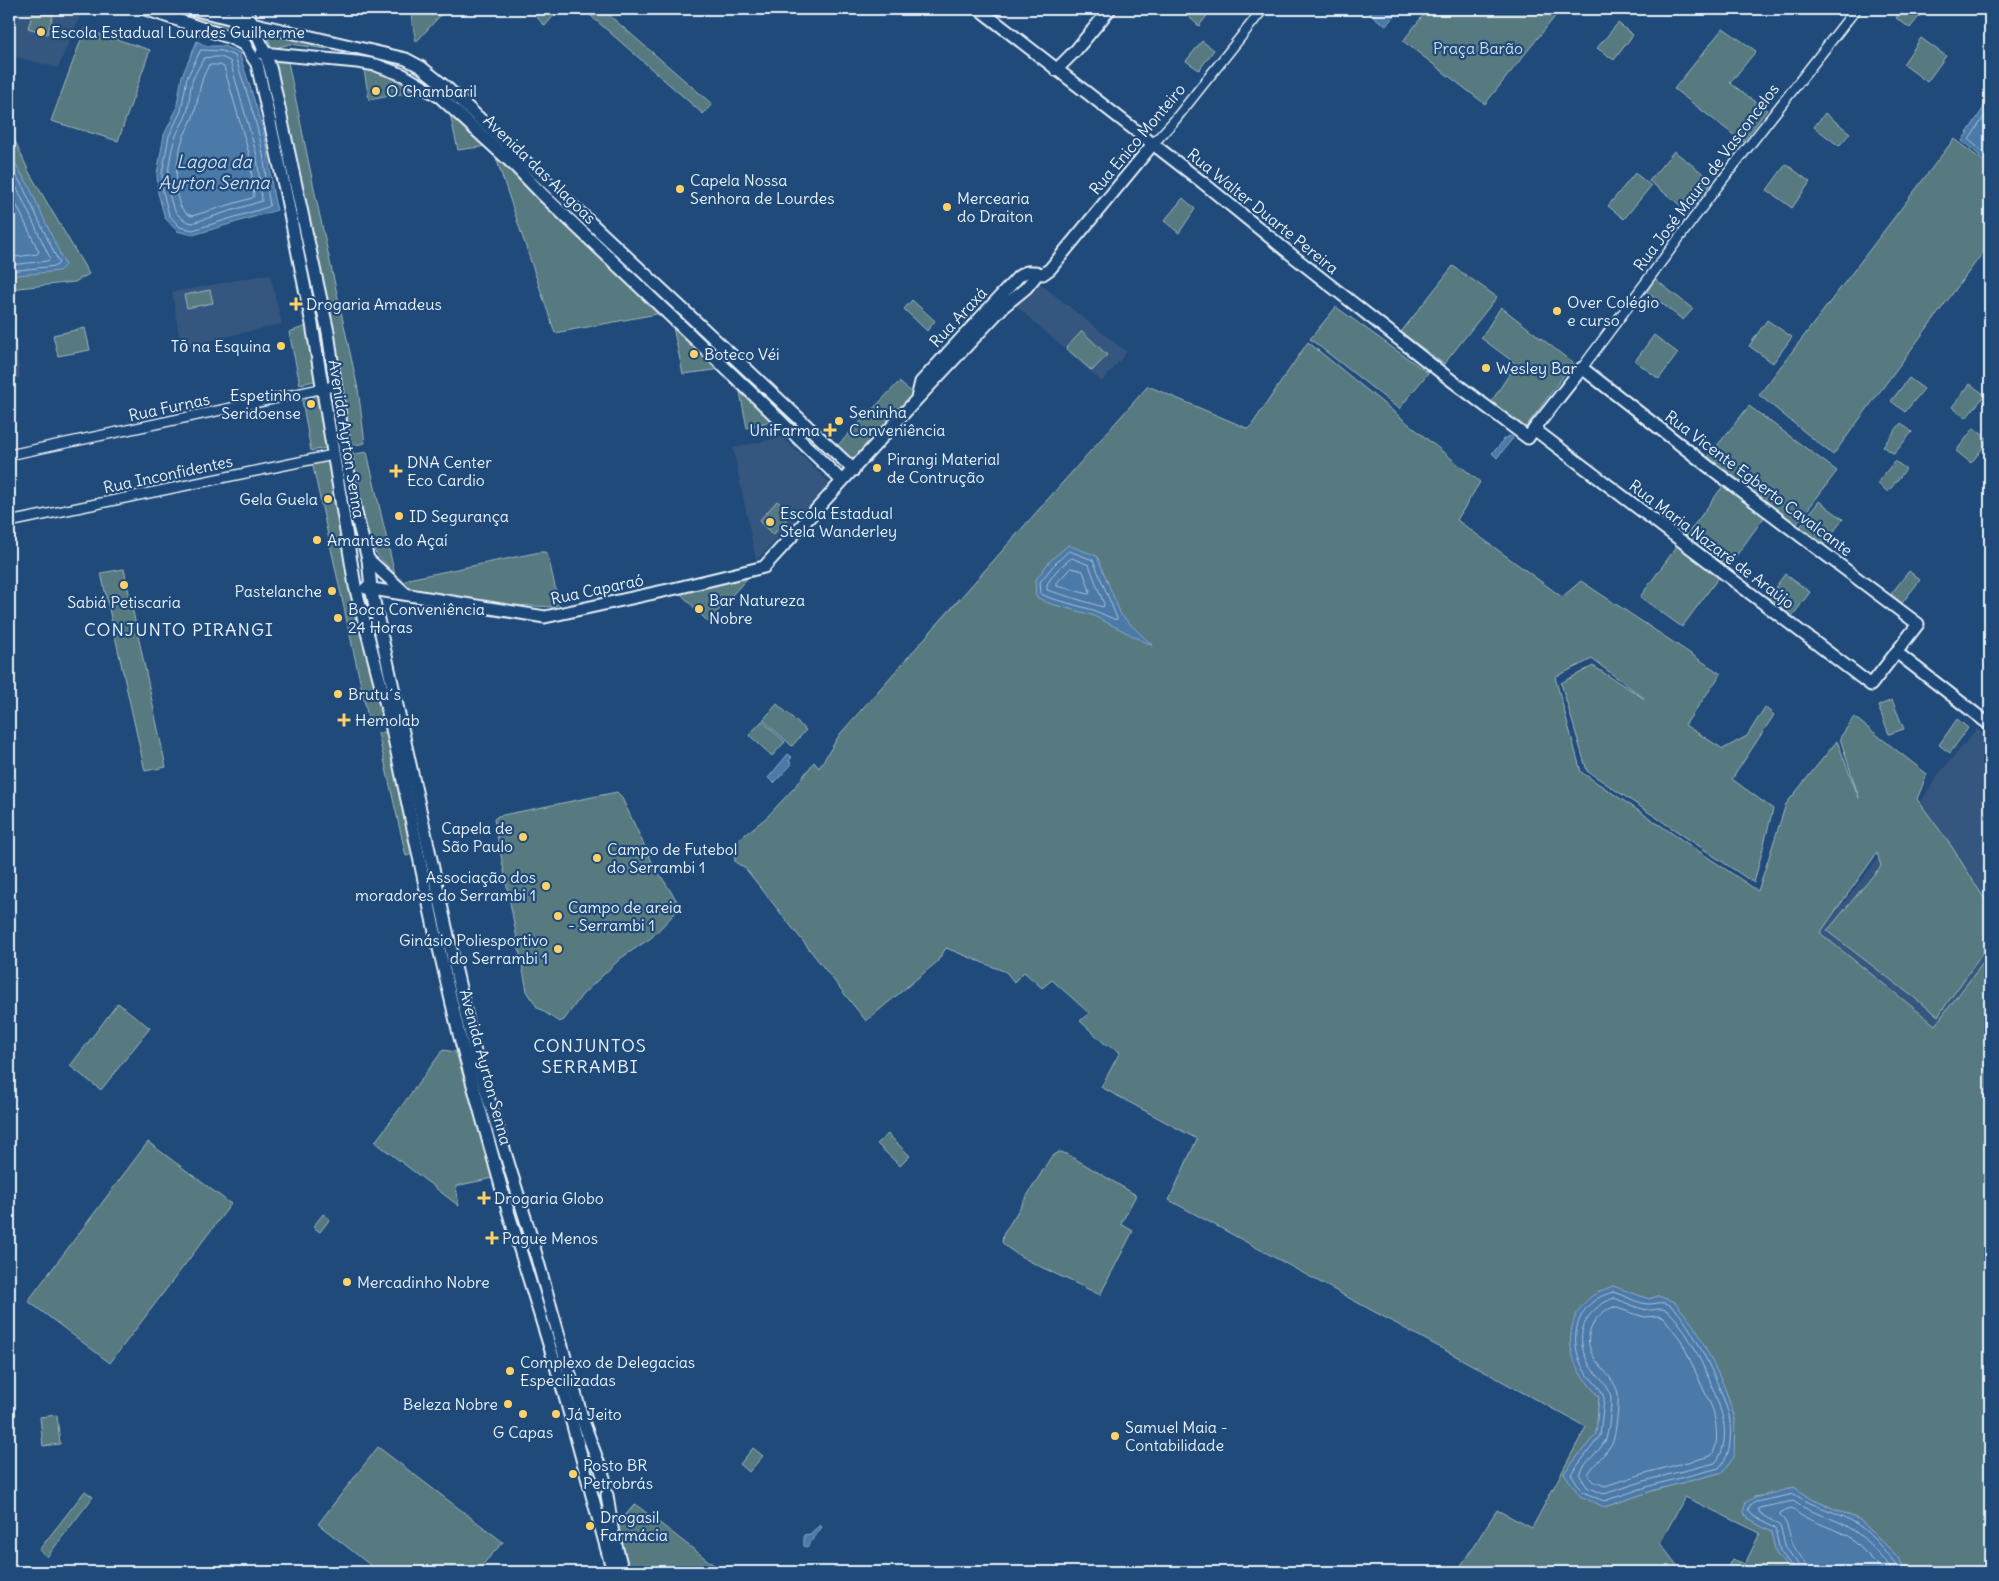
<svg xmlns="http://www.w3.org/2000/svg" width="1999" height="1581" font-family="Delius,sans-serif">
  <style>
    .built { fill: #35567e }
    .green { fill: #577a80; stroke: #a0b6bc; fill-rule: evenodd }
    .water { fill: #4c79a8; stroke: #8aa9c8 }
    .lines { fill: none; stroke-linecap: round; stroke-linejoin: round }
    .shore { stroke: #aac1d8; stroke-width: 1 }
    .minor-casing { stroke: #e8f1f8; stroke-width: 12 }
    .major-casing { stroke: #e8f1f8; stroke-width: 15 }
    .minor { stroke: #1f4a7a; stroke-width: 9 }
    .major { stroke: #1f4a7a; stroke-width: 11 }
    .poi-dot { fill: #ffd166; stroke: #1f4a7a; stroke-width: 2 }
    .labels { text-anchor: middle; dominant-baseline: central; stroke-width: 4.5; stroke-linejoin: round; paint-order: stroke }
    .poi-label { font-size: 16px; fill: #e8f1f8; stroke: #1f4a7a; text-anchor: start }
    .park-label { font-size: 16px; fill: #d2dfe6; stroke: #1f4a7a }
    .street-label { font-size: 16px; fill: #e8f1f8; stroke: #1f4a7a }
    .water-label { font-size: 18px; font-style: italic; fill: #d1dfec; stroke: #1f4a7a }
    .neighbourhood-label { font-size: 18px; letter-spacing: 1px; fill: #e8f1f8; stroke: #1f4a7a }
  </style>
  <rect width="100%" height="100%" fill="#1f4a7a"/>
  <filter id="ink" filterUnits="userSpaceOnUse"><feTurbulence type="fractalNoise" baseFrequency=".02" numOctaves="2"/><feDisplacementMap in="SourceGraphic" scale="10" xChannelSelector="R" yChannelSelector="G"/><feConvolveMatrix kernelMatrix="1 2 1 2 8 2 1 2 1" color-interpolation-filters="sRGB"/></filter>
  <g filter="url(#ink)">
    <g class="built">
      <polygon points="9,9 83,9 58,68 9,55"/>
      <polygon points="270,274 282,324 181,347 172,292"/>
      <polygon points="1038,282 1127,352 1102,382 1015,305"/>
      <polygon points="9,304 12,304 20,378 9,381"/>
      <polygon points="782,437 830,483 756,561 733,448"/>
      <polygon points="1977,729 1990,740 1990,954 1935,1025 1820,933 1918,807 1938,775"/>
    </g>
    <g class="green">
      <polygon points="34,9 55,9 47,34 28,28"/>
      <polygon points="165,9 189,9 232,20 237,32"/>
      <polygon points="410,9 446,9 416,42"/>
      <polygon points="529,9 559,9 545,26"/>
      <polygon points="583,9 602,9 712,104 703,114"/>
      <polygon points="1184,9 1212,9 1199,26 1182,11"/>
      <polygon points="1428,9 1561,9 1485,104 1403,41"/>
      <polygon points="1903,9 1925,9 1910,28 1896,18"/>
      <polygon points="1618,23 1633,35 1614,60 1597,48"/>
      <polygon points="264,27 330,46 327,49 290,44 275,48 271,46"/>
      <polygon points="1723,28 1756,51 1730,83 1767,110 1743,142 1674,89"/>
      <polygon points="85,29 150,50 118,141 51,121"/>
      <polygon points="1921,38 1946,56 1927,82 1903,64"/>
      <polygon points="1202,41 1214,50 1199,70 1186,61"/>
      <polygon points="285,56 288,62 316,198 358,389 365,443 350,446 347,443 296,160 274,58"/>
      <polygon points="363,64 427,89 369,100"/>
      <polygon points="449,109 487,146 458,150"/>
      <polygon points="1825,113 1850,133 1839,146 1814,127"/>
      <polygon points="9,127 29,172 89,274 75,282 9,289"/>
      <polygon points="1954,139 1990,166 1990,243 1833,455 1759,395"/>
      <polygon points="1674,151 1713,181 1689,212 1649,181"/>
      <polygon points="495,155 662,313 555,333"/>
      <polygon points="1786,164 1810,182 1792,208 1767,190"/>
      <polygon points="1635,173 1651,186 1624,219 1608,206"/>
      <polygon points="1183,198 1195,209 1179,233 1164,221"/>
      <polygon points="1453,266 1497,297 1444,364 1401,332"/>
      <polygon points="1655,279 1693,309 1683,320 1647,292"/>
      <polygon points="210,290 213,303 187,308 184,295"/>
      <polygon points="912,300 935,321 927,331 904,309"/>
      <polygon points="1336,307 1428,373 1399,409 1310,339"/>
      <polygon points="1501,307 1573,363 1525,428 1491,402 1516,364 1481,338"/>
      <polygon points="1767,320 1792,337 1773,363 1749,346"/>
      <polygon points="675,325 718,367 715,370 683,374 673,327"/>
      <polygon points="307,326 317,376 315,381 300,384 289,332"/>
      <polygon points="85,328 90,350 58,356 53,335"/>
      <polygon points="1082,331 1107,355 1092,371 1066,348"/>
      <polygon points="1654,335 1678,353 1659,379 1635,361"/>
      <path d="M1308 342 1480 482 1457 520 1562 597 1581 581 1721 674 1685 725 1723 749 1747 736 1765 707 1774 715 1732 779 1773 809 1754 883 1587 771 1561 683 1593 666 1645 699 1592 659 1555 677 1581 772 1758 891 1786 804 1837 741 1859 798 1840 738 1854 717 1927 774 1917 799 1952 847 1989 906 1990 905V943L1938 1016 1827 931 1881 866 1877 853 1820 933 1935 1025 1990 954V1572H1908L1894 1553 1860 1520 1809 1498 1794 1487 1778 1493 1754 1497 1748 1519 1771 1532 1776 1553 1791 1572H1725L1732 1559 1745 1564 1760 1533 1685 1497 1660 1543 1682 1572H1470L1460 1567 1497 1510 1532 1528 1586 1427 1169 1200 1197 1139 1101 1087 1120 1052 1105 1044 1080 1021 1089 1013 1052 980 1042 988 1024 972 1014 982 1006 972 946 948 937 962 866 1021 745 868 735 862 734 845 737 841 767 817 794 788 814 762 819 768 840 734 1148 386 1249 429ZM1633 1294 1649 1299 1658 1296 1724 1386 1735 1419 1723 1472 1655 1490 1604 1507 1564 1473 1596 1434 1599 1397 1580 1373Z"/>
      <polygon points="1909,378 1924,389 1905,412 1891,401"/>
      <polygon points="899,382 914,394 853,461 837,446"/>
      <polygon points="1970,384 1985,395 1966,418 1952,407"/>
      <polygon points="739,387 775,420 747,428"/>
      <polygon points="318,391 326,448 311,451 301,394"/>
      <polygon points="1749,406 1837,471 1796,525 1708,457"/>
      <polygon points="1901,423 1912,432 1894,454 1883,446"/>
      <polygon points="1974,428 1989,440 1971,463 1956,451"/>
      <polygon points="367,452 395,575 371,547 350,455"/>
      <polygon points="332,458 341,535 356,622 363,639 385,718 369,722 312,462"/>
      <polygon points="1895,461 1906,469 1888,492 1877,483"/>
      <polygon points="1723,486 1765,516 1728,567 1686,536"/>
      <polygon points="777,501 792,513 773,535 759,521"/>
      <polygon points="1819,501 1843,519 1824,545 1800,527"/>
      <polygon points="1677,546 1719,577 1682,627 1640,597"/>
      <polygon points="540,552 545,552 548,556 559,604 553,607 494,604 406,589 403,583 408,579"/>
      <polygon points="124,569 166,767 145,771 101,573"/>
      <polygon points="1909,571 1920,580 1902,603 1891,594"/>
      <polygon points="751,574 708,622 678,591"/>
      <polygon points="1785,574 1810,592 1791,618 1766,600"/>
      <polygon points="1892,700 1904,729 1889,734 1878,706"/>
      <polygon points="777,704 806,730 792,746 763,720"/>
      <polygon points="1957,719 1968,728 1950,753 1939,745"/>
      <polygon points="762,721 785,742 772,756 749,735"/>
      <polygon points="389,731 417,853 406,856 378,733"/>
      <polygon points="617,792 621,796 653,864 679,904 679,909 651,938 621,958 582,995 564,1020 559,1022 537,1007 527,991 494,819 498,816"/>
      <polygon points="118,1003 150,1028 101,1090 70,1066"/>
      <polygon points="443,1050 456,1052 493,1178 456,1186 459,1206 375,1142"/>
      <polygon points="888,1134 910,1156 900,1166 877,1144"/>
      <polygon points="148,1142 231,1204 110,1363 28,1301"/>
      <path d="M1059 1152 1067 1154 1136 1195 1121 1224 1133 1231 1100 1295C1082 1285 1010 1256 1002 1242L1003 1235 1051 1157Z"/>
      <polygon points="323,1214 330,1219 320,1232 313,1227"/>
      <polygon points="57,1415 60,1444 43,1446 40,1417"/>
      <polygon points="378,1447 503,1542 476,1572 379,1572 318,1524"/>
      <polygon points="753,1448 763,1456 749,1472 740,1464"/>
      <polygon points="85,1491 93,1497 47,1557 39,1550"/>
      <polygon points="635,1504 723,1572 630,1572 617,1525"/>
    </g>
    <g class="water">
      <polygon points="1363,9 1399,9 1386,26"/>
      <path d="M197 41 206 46H223L239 52C249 85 261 118 268 152 271 172 271 190 277 210L193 235 177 231 165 218 158 193 157 174 164 135 176 110 182 76Z"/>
      <polygon points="1990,98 1990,164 1962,141"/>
      <polygon points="9,154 28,184 65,265 59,271 9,276"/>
      <polygon points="1510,436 1513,438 1497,458 1492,453 1500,445 1503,439"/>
      <polygon points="1068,545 1097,556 1121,615 1153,646 1092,615 1048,603 1036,597 1035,581 1049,562"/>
      <polygon points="788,754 792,757 789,761 792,764 774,783 768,778"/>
      <path d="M1613 1286 1649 1299 1658 1296 1675 1302 1697 1330 1724 1386 1735 1419 1734 1457 1723 1472 1655 1490 1604 1507 1580 1496 1564 1473 1596 1434 1599 1397C1593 1389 1585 1381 1580 1373 1565 1347 1567 1315 1592 1296 1598 1291 1607 1289 1613 1286Z"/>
      <path d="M1794 1487 1809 1498 1860 1520 1894 1553 1908 1572H1791L1776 1553 1771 1532 1748 1519 1743 1512 1746 1502C1761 1494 1779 1493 1794 1487Z"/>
      <polygon points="820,1525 822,1527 807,1547 804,1546 804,1535 810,1534"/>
    </g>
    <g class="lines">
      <g class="shore">
        <path d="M201 50 222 51 235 56C245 88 257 121 263 154 266 171 266 188 270 205L268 207 193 230 180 227 169 215 163 192 162 174 169 136 181 111 187 78Z"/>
        <path d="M221 57 230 61 257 156 262 201 192 223C160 216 167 162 175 138 178 129 184 122 187 113 190 102 189 90 193 79 196 72 200 65 204 58Z"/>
        <path d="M209 65H220L224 67 250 157 254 196 252 198 192 216C168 210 177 159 182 141 184 133 190 125 193 117 200 98 198 83 209 65Z"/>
        <polyline points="1990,107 1969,140 1990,158"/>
        <polyline points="9,164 23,187 59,263 56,266 9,271"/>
        <polyline points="9,176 18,190 50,258 48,261 9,265"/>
        <polyline points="9,189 39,252 37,254 9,258"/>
        <polygon points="1069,551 1093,560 1117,618 1116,620 1093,610 1050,598 1041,594 1040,582 1053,566"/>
        <polygon points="1072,558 1089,565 1104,604 1103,607 1047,590 1047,584 1057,570"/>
        <polygon points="1071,568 1083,571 1090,591 1089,594 1057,586 1057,583"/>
        <path d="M1613 1292C1624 1295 1638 1304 1649 1304 1658 1304 1663 1300 1671 1306 1689 1317 1728 1400 1730 1421 1731 1439 1731 1455 1719 1468L1653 1485 1604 1501 1583 1492 1571 1474 1600 1436 1604 1398C1601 1387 1590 1379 1584 1370 1571 1346 1572 1317 1595 1300 1600 1296 1607 1294 1613 1292Z"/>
        <path d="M1614 1298C1625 1302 1636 1308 1647 1310 1655 1311 1661 1306 1669 1312 1689 1329 1717 1393 1723 1419 1726 1433 1725 1452 1715 1463L1651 1479 1604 1494 1587 1487 1579 1474C1585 1462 1598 1453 1605 1441 1609 1433 1611 1408 1611 1399 1611 1386 1596 1376 1590 1366 1573 1338 1582 1310 1614 1298Z"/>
        <path d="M1614 1307 1644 1317 1658 1316 1664 1318 1681 1340 1713 1410C1716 1423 1720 1445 1711 1456L1649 1472 1605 1486 1592 1481 1588 1474C1595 1463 1606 1454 1612 1443 1616 1436 1619 1403 1618 1394 1614 1371 1577 1357 1592 1326 1597 1316 1604 1310 1614 1307Z"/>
        <path d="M1794 1572 1793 1568 1780 1551 1775 1529 1752 1515 1748 1510 1750 1505 1756 1502 1794 1494C1814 1508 1838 1511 1857 1524 1872 1534 1891 1558 1902 1572"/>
        <path d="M1800 1572 1798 1564 1786 1548 1780 1526 1759 1512V1508L1793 1501C1811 1514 1835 1517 1853 1530 1867 1539 1884 1559 1894 1572"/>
        <path d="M1807 1572C1807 1560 1797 1555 1793 1544 1788 1533 1789 1524 1780 1515L1781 1512 1792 1509 1802 1516 1849 1536 1885 1572"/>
      </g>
      <defs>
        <g id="minor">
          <polyline points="1153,144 1174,121 1263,9"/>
          <polyline points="1582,368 1720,183 1856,9"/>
          <polyline points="9,455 334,386"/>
          <polyline points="9,522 333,455"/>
        </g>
        <g id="major">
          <polyline points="145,9 231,38 247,46"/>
          <polyline points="191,9 406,59 421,67 447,88 854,470"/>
          <polyline points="234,9 244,44 257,64 286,194 312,324 355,586 391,724 433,923 459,1034 505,1201 564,1393 613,1572"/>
          <path d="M246 9C254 30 265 48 271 71L328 332 345 453 357 518 368 559 371 588 450 945 477 1061 531 1237 583 1421 604 1478"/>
          <polyline points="979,9 1202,182 1298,260 1447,377 1528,438 1534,429 1582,368 1709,467 1918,624 1871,685 1534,429"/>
          <polyline points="262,53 357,62 376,65 403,75 440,97 516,167 542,194 758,399 842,481"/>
          <polyline points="1056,70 1076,50 1110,9"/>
          <path d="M917 398 921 382 1018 277C1029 268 1032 273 1043 274L1050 269 1153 144"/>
          <polyline points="368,559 405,593"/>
          <polyline points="366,588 545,617 677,588 764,567 917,399 1004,306 1026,288 1035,277 1036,272"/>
          <polyline points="1896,652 1990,725"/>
          <polyline points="607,1495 613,1534 623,1572"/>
        </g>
      </defs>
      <use href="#minor" class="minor-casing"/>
      <use href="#major" class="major-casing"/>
      <use href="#minor" class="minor"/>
      <use href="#major" class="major"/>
    </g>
  </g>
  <g class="poi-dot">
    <circle cx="41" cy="32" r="5"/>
    <circle cx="376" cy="91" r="5"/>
    <circle cx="680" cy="189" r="5"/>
    <circle cx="947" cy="207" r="5"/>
    <path d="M293.5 296.5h5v5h5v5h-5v5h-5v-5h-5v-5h5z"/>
    <circle cx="1557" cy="311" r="5"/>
    <circle cx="281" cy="346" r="5"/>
    <circle cx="694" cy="354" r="5"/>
    <circle cx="1486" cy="368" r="5"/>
    <circle cx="311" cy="404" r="5"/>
    <circle cx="839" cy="421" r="5"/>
    <path d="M827.5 422.5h5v5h5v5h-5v5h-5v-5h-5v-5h5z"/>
    <circle cx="877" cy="468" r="5"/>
    <path d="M393.5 463.5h5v5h5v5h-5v5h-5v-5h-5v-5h5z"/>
    <circle cx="328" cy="499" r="5"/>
    <circle cx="399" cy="516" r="5"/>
    <circle cx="770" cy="522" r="5"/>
    <circle cx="317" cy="540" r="5"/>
    <circle cx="124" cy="585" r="5"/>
    <circle cx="332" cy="591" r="5"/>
    <circle cx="699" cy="609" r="5"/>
    <circle cx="338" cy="618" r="5"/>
    <circle cx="338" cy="694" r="5"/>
    <path d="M341.5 712.5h5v5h5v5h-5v5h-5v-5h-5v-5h5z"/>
    <circle cx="523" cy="837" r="5"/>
    <circle cx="597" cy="858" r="5"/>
    <circle cx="546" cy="886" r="5"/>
    <circle cx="558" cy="916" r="5"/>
    <circle cx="558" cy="949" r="5"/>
    <path d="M481.5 1190.5h5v5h5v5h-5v5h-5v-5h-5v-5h5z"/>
    <path d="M489.5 1230.5h5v5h5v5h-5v5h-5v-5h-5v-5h5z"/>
    <circle cx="347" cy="1282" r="5"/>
    <circle cx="510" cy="1371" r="5"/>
    <circle cx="508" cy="1404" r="5"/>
    <circle cx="523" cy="1414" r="5"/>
    <circle cx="556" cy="1414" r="5"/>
    <circle cx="1115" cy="1436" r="5"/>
    <circle cx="573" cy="1474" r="5"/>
    <circle cx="590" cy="1526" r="5"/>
  </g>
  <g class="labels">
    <g class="poi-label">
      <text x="51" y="32">Escola Estadual Lourdes Guilherme</text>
      <text x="386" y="91">O Chambaril</text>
      <text x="690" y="180">Capela Nossa<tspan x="690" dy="18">Senhora de Lourdes</tspan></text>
      <text x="957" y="198">Mercearia<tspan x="957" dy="18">do Draiton</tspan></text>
      <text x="1567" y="302">Over Colégio<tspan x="1567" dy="18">e curso</tspan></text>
      <text x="306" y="304">Drogaria Amadeus</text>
      <text x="271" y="346" text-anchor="end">Tō na Esquina</text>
      <text x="704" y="354">Boteco Véi</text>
      <text x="1496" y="368">Wesley Bar</text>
      <text x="301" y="395" text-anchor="end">Espetinho<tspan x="301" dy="18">Seridoense</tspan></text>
      <text x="849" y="412">Seninha<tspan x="849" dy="18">Conveniência</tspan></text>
      <text x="820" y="430" text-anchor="end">UniFarma</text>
      <text x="887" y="459">Pirangi Material<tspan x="887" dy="18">de Contrução</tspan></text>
      <text x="407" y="462">DNA Center<tspan x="407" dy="18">Eco Cardio</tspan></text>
      <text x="318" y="499" text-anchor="end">Gela Guela</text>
      <text x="780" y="513">Escola Estadual<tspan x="780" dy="18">Stela Wanderley</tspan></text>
      <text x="409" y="516">ID Segurança</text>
      <text x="327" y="540">Amantes do Açaí</text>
      <text x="322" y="591" text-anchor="end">Pastelanche</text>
      <text x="709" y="600">Bar Natureza<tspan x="709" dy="18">Nobre</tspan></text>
      <text x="124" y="602" text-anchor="middle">Sabiá Petiscaria</text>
      <text x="348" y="609">Boca Conveniência<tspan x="348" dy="18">24 Horas</tspan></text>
      <text x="348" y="694">Brutu´s</text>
      <text x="355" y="720">Hemolab</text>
      <text x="513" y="828" text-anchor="end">Capela de<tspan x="513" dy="18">São Paulo</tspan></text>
      <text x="607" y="849">Campo de Futebol<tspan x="607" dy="18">do Serrambi 1</tspan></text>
      <text x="536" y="877" text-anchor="end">Associação dos<tspan x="536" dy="18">moradores do Serrambi 1</tspan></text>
      <text x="568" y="907">Campo de areia<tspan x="568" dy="18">- Serrambi 1</tspan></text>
      <text x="548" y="940" text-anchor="end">Ginásio Poliesportivo<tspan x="548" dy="18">do Serrambi 1</tspan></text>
      <text x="494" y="1198">Drogaria Globo</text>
      <text x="502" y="1238">Pague Menos</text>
      <text x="357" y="1282">Mercadinho Nobre</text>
      <text x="520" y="1362">Complexo de Delegacias<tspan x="520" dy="18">Especilizadas</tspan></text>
      <text x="498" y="1404" text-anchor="end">Beleza Nobre</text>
      <text x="566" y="1414">Já Jeito</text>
      <text x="1125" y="1427">Samuel Maia -<tspan x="1125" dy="18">Contabilidade</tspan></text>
      <text x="523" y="1432" text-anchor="middle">G Capas</text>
      <text x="583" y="1465">Posto BR<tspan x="583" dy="18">Petrobrás</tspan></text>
      <text x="600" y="1517">Drogasil<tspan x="600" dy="18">Farmácia</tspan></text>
    </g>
    <g class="park-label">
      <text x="1478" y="48">Praça Barão</text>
    </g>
    <g class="street-label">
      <text transform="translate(1137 139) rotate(-50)">Rua Enico Monteiro</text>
      <text transform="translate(540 169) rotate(44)">Avenida das Alagoas</text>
      <text transform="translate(1706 177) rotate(-53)">Rua José Mauro de Vasconcelos</text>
      <text transform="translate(1263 211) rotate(39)">Rua Walter Duarte Pereira</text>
      <text transform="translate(958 317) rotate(-47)">Rua Araxá</text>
      <text transform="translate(169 407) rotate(-12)">Rua Furnas</text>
      <text transform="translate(347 439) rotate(81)">Avenida Ayrton Senna</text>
      <text transform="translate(168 474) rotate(-12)">Rua Inconfidentes</text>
      <text transform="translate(1759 483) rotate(37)">Rua Vicente Egberto Cavalcante</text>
      <text transform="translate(1712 544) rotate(37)">Rua Maria Nazaré de Araújo</text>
      <text transform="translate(597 589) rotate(-12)">Rua Caparaó</text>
      <text transform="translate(486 1067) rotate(75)">Avenida Ayrton Senna</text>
    </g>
    <g class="water-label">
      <text x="214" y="161">Lagoa da<tspan x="214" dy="21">Ayrton Senna</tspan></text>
    </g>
    <g class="neighbourhood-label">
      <text x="179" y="629">CONJUNTO PIRANGI</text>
      <text x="590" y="1045">CONJUNTOS<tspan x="590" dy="21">SERRAMBI</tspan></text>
    </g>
  </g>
  <rect width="1999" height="1581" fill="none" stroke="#1f4a7a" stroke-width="30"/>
  <rect x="15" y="15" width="1969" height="1551" fill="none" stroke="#e8f1f8" stroke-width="2" filter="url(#ink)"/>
</svg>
